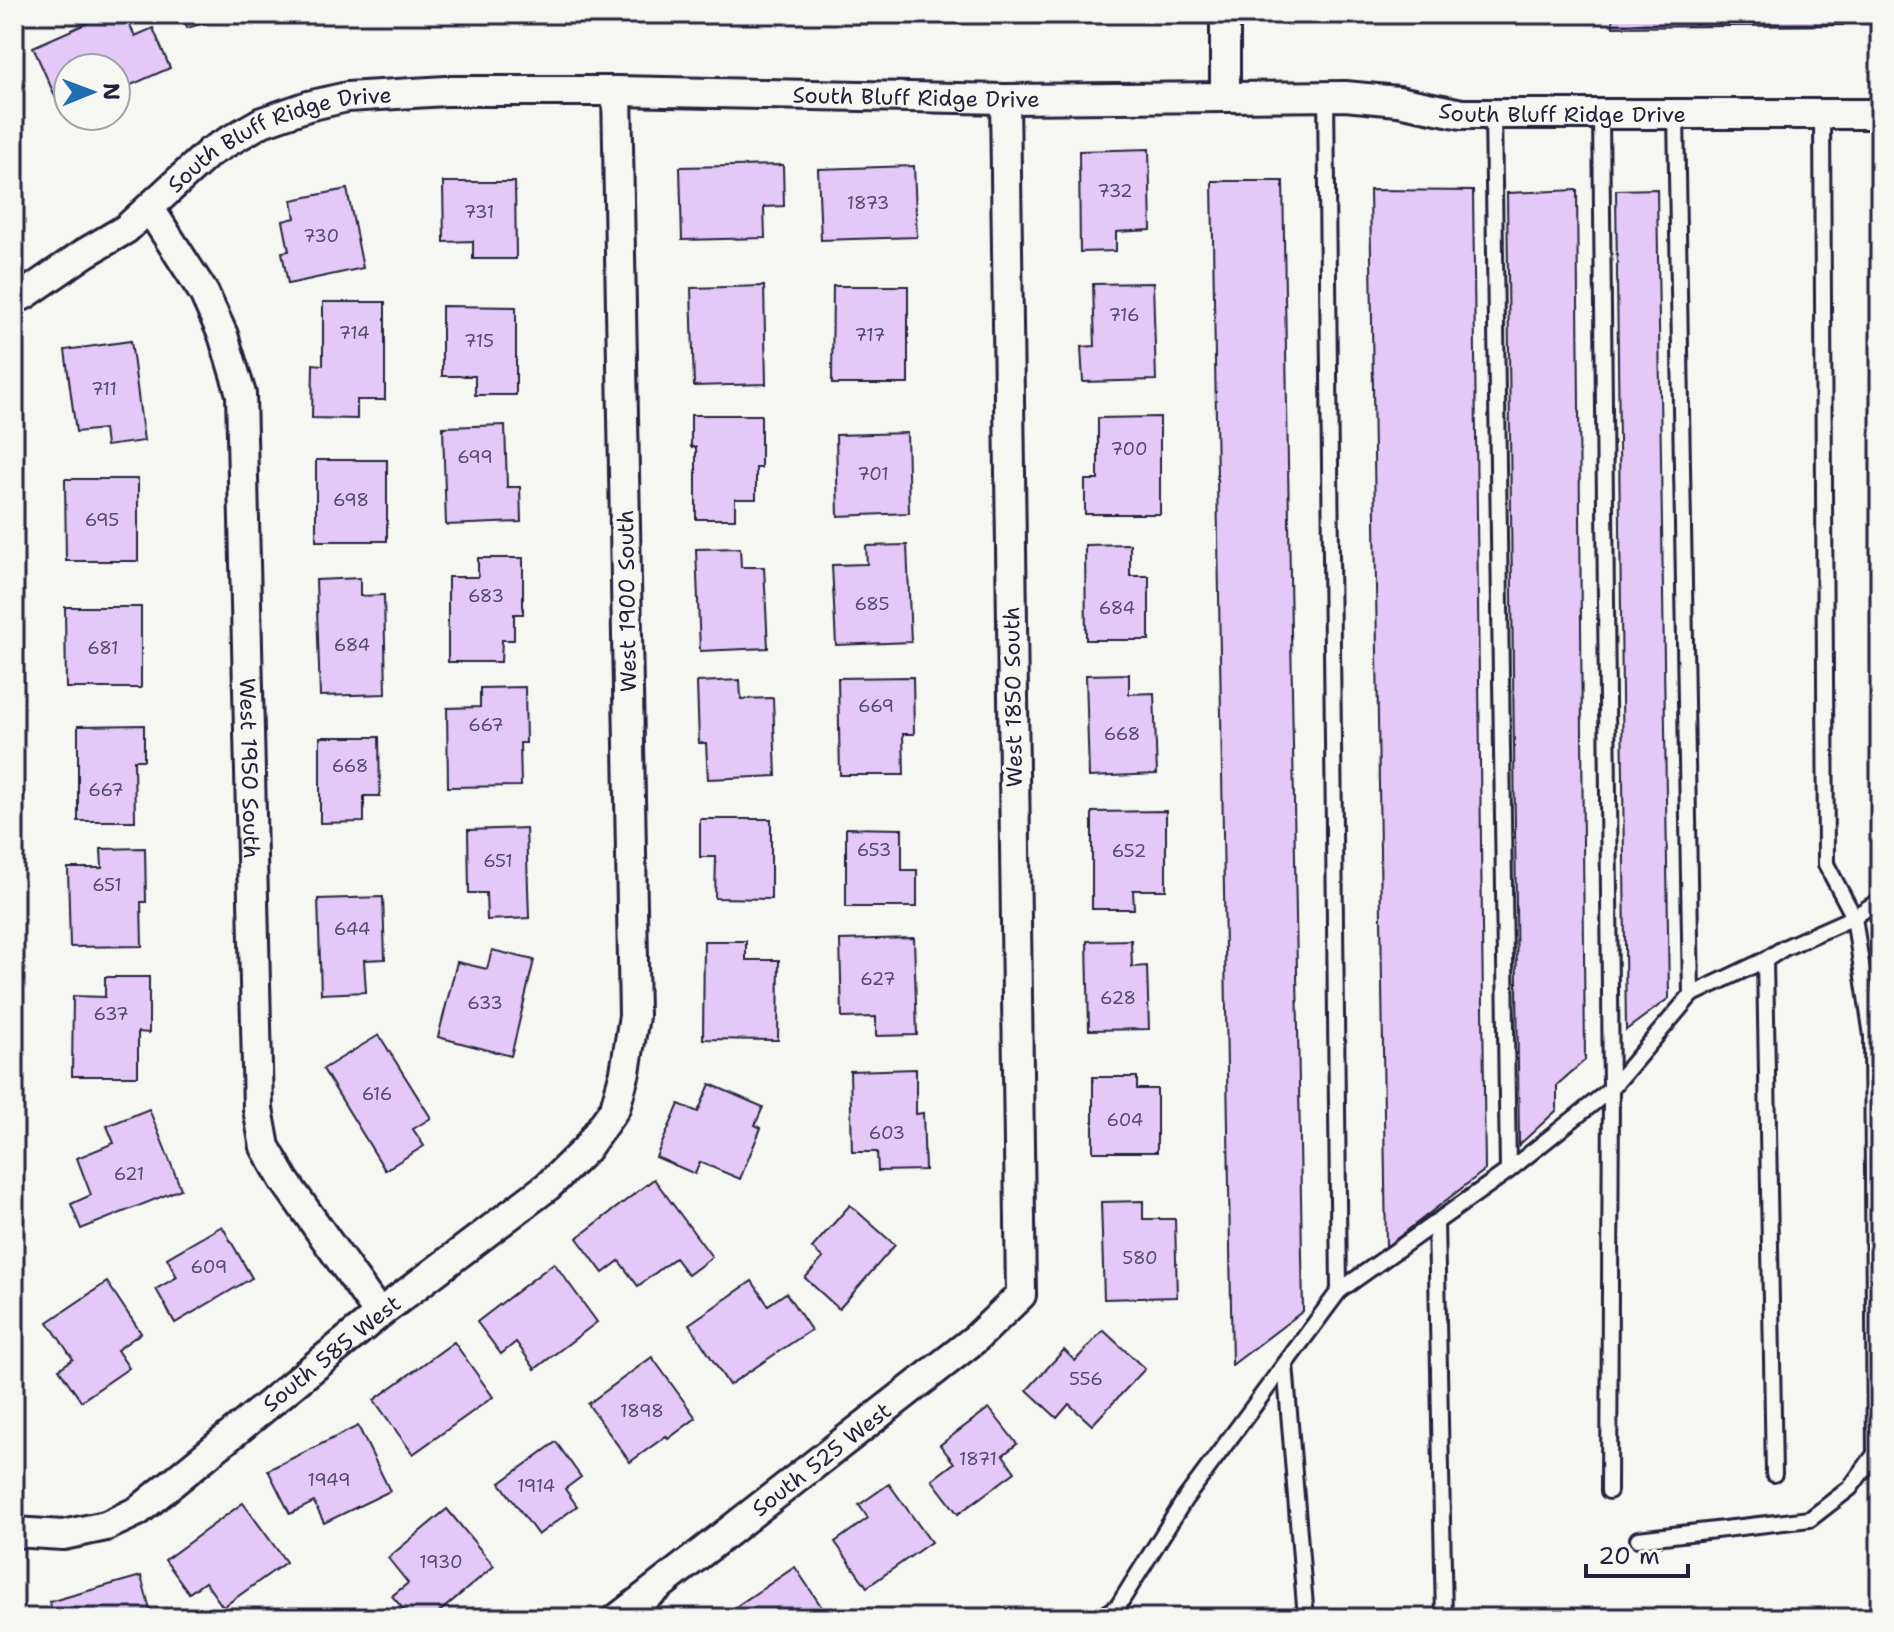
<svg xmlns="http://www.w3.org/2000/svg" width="1894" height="1632" font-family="'Shantell Sans',sans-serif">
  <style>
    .building { fill: #e4c9f8; stroke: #22223b; stroke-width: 2 }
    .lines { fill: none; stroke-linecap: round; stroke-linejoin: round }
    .lane-casing { stroke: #22223b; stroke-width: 20 }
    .street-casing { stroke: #22223b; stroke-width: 34 }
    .lane { stroke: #f6f6f2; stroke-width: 14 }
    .street { stroke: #f6f6f2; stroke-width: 28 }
    .labels { text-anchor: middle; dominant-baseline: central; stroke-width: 8; stroke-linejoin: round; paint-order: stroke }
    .number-label { font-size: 18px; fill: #524c6a }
    .street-label { font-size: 22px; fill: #22223b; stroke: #f6f6f2 }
  </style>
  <rect width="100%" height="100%" fill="#f6f6f2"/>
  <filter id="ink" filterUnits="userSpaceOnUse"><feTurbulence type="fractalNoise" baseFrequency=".0125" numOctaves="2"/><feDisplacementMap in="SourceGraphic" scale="16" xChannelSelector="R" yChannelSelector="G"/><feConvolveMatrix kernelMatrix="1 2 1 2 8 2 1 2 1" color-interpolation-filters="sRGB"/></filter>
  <g filter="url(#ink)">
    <g class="building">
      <polygon points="108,14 124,14 135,36 153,28 170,68 122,89 118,80 116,80 116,68 68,68 68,101 59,105 33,47"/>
      <polygon points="183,14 235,14 187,28"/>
      <polygon points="249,14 284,14 284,16 252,25"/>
      <polygon points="1612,14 1843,14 1843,25 1613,27"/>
      <polygon points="1149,149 1151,230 1116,232 1116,251 1080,252 1079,151"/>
      <polygon points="783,165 784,206 764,207 765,238 682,240 680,167"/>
      <polygon points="914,166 917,237 821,240 818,169"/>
      <polygon points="1212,181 1283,181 1303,1311 1232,1365"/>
      <polygon points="443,182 515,182 516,259 473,259 473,241 444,242"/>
      <polygon points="347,189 363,268 288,284 282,252 289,251 283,221 295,218 292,200"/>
      <polygon points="1657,189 1669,998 1626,1030 1616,190"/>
      <polygon points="1370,190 1473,191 1485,1170 1386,1247"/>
      <polygon points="1577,190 1585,1060 1557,1085 1557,1110 1519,1145 1507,193"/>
      <polygon points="1153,283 1156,380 1083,382 1081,347 1095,346 1093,284"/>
      <polygon points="764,286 766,384 694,386 691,288"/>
      <polygon points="833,286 908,286 908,384 832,384"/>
      <polygon points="323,302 385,302 385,400 357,400 357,419 312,418 313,364 323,365"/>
      <polygon points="442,306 516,307 516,395 475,395 475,376 442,376"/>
      <polygon points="131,341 144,441 106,446 104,429 76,432 65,350"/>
      <polygon points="691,415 761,415 761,468 756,468 756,499 735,499 735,519 696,519 696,447 691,447"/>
      <polygon points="1160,417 1160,514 1085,514 1085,480 1098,480 1098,418"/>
      <polygon points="505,425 507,487 520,487 521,522 446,525 443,427"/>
      <polygon points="907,433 909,513 838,516 836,435"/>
      <rect x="316" y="460" width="71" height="81"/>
      <polygon points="65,479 138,479 138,561 66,561"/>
      <polygon points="1130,544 1130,576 1149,576 1149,640 1086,640 1085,545"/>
      <polygon points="907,545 911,642 836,645 832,565 867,564 866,546"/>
      <polygon points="740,548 741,567 764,567 768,648 700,651 696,549"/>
      <polygon points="478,558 523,558 523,614 514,614 514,640 502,640 501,662 448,662 448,577 478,577"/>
      <polygon points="360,578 360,596 384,595 386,694 320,696 316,580"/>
      <polygon points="65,607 141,607 141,688 66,688"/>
      <polygon points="1129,674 1129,694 1154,693 1157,774 1089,777 1086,675"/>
      <polygon points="913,677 914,734 903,734 904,775 840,775 838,678"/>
      <polygon points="740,680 741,699 773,698 776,776 708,779 706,743 699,743 697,682"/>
      <polygon points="525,687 526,743 520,743 521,786 448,787 447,708 480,707 480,688"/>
      <polygon points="144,725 144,760 134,760 135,821 78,821 78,726"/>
      <polygon points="320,737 379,737 380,796 364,796 364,822 320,823"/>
      <polygon points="1166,811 1166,890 1133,890 1134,909 1092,909 1092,812"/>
      <polygon points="700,819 771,819 771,899 715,898 716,857 700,857"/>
      <polygon points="526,828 529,918 487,920 486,893 469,893 468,830"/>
      <polygon points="846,828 902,829 902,870 917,870 917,907 846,907"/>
      <polygon points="145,848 146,902 141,902 142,946 70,947 68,868 102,868 101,849"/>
      <polygon points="383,897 385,959 364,960 366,992 321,994 318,899"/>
      <polygon points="914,938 917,1035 876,1036 876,1017 842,1018 840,940"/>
      <polygon points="1131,940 1132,967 1147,966 1149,1029 1089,1030 1087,941"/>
      <polygon points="704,941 746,941 746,960 779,960 778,1040 703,1039"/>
      <polygon points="492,950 534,960 511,1056 438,1037 457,962 487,969"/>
      <polygon points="105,977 149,977 149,1033 138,1032 138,1076 72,1076 73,996 105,997"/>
      <polygon points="379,1035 431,1118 413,1129 424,1146 385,1170 323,1069"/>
      <polygon points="916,1069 916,1114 923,1113 925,1170 878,1171 877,1152 852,1152 850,1071"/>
      <polygon points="1093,1077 1137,1077 1137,1089 1157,1089 1157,1152 1093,1152"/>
      <polygon points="710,1084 763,1107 755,1125 761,1128 740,1179 700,1162 695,1174 656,1157 679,1104 698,1112"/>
      <polygon points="149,1109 181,1189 81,1229 71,1204 91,1195 77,1158 114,1143 107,1126"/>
      <polygon points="654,1179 712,1257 688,1275 675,1258 638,1286 619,1261 603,1273 577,1238"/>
      <polygon points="1143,1201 1143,1219 1175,1219 1177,1297 1104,1299 1101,1202"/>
      <polygon points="850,1205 895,1245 839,1309 805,1278 823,1258 812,1248"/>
      <polygon points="222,1226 252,1278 175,1323 156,1289 177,1277 167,1258"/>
      <polygon points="554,1263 597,1322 535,1369 516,1342 501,1354 477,1322"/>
      <polygon points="752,1281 768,1305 786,1293 811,1330 729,1385 689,1324"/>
      <polygon points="107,1282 141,1333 117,1350 129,1368 81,1401 59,1369 73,1359 48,1322"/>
      <polygon points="1103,1330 1145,1369 1092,1425 1069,1404 1057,1418 1027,1390 1064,1350 1075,1361"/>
      <polygon points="454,1342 493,1397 413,1454 374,1400"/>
      <polygon points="652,1357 696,1418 668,1439 666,1436 630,1462 588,1404"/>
      <polygon points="989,1408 1017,1444 1003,1455 1015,1472 958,1514 932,1480 954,1463 940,1445"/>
      <polygon points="358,1426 390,1491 324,1523 314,1502 290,1514 268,1470"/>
      <polygon points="556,1442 581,1477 565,1489 577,1506 538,1535 500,1483"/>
      <polygon points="889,1484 931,1542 867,1587 835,1542 868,1518 859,1505"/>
      <polygon points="243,1503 286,1562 223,1607 205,1582 189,1593 165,1560"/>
      <polygon points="447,1509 494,1566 432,1618 411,1618 392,1596 408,1583 388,1558"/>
      <polygon points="795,1567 829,1618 719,1618"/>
      <polygon points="141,1576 152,1617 54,1618 49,1602"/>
    </g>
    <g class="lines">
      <defs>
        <g id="lane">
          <polyline points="1326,96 1339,1291 1508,1171"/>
          <polyline points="1493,113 1508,1171 1611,1089 1601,114"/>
          <polyline points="1676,114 1691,995 1765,960 1784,948 1854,917 1826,864 1822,114"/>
          <polyline points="1765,960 1774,1474"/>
          <polyline points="1880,1036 1872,1036 1854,917 1880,900"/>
          <polyline points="1436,1222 1444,1618"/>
          <polyline points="1285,1364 1306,1618"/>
          <polyline points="1609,1491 1611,1089 1691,995"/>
          <polyline points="1638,1539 1810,1519 1850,1488 1875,1454 1872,1036"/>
          <polyline points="1100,1618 1118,1606 1185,1499 1339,1291"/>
        </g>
        <g id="street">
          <polyline points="1225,14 1225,96"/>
          <path id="s1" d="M150 209 204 293 223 335 241 394 258 1109 265 1147 284 1180 379 1314"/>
          <path id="s2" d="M14 298 24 295 85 253 126 229 210 152 262 122 308 106 347 97 446 91H617L1005 99 1345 96 1398 101 1462 114H1880"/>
          <path id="s3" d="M14 1532 63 1535 106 1526 138 1511 379 1314 548 1186 586 1149 615 1108 625 1072 634 1016 617 91"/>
          <path id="s4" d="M618 1618 975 1339 1021 1295 1005 99"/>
        </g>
      </defs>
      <use href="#lane" class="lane-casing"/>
      <use href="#street" class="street-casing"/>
      <use href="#lane" class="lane"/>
      <use href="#street" class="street"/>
    </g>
  </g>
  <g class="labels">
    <g class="number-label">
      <text x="1115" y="191">732</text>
      <text x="868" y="203">1873</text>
      <text x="479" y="212">731</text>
      <text x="321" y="236">730</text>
      <text x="1124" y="315">716</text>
      <text x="354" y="333">714</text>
      <text x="870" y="335">717</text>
      <text x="479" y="341">715</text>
      <text x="104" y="389">711</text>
      <text x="1129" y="449">700</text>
      <text x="475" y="457">699</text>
      <text x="873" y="474">701</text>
      <text x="351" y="500">698</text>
      <text x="102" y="520">695</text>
      <text x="486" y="596">683</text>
      <text x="872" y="604">685</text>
      <text x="1117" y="608">684</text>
      <text x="352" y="645">684</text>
      <text x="103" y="648">681</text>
      <text x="876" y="706">669</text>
      <text x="486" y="725">667</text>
      <text x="1122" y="734">668</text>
      <text x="350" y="766">668</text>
      <text x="106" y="790">667</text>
      <text x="874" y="850">653</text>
      <text x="1129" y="851">652</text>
      <text x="498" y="861">651</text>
      <text x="107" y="885">651</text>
      <text x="352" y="929">644</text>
      <text x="878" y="979">627</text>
      <text x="1118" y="998">628</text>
      <text x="485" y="1003">633</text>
      <text x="111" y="1014">637</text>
      <text x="377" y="1094">616</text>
      <text x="1125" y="1120">604</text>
      <text x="887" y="1133">603</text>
      <text x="129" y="1174">621</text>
      <text x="1140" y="1258">580</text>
      <text x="209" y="1267">609</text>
      <text x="1086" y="1379">556</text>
      <text x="642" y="1411">1898</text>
      <text x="978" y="1459">1871</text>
      <text x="329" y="1480">1949</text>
      <text x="536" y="1486">1914</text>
      <text x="441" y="1562">1930</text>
    </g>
    <g class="street-label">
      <text stroke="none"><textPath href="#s2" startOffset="964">South Bluff Ridge Drive</textPath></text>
      <text stroke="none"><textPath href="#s2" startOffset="1612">South Bluff Ridge Drive</textPath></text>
      <text stroke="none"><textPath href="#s2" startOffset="316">South Bluff Ridge Drive</textPath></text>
      <text transform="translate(627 601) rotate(-91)">West 1900 South</text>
      <text transform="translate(1013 697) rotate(-91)">West 1850 South</text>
      <text stroke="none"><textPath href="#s1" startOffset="582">West 1950 South</textPath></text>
      <text stroke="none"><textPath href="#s3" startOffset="378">South 585 West</textPath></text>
      <text stroke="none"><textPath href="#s4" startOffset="258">South 525 West</textPath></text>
    </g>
  </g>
  <rect width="1894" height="1632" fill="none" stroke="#f6f6f2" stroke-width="48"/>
  <rect x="24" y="24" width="1846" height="1584" fill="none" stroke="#22223b" stroke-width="3" filter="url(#ink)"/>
  <g transform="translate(92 92) rotate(89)"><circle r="38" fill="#f6f6f2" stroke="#a1a1a9" stroke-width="2"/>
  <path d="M0-6L14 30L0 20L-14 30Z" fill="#1f6fb2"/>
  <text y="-12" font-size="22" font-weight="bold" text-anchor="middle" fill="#22223b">N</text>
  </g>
  <path d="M1586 1564v12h102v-12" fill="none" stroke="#22223b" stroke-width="4"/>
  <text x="1598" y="1564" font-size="24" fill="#22223b" stroke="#f6f6f2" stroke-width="6" paint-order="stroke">20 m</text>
</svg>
